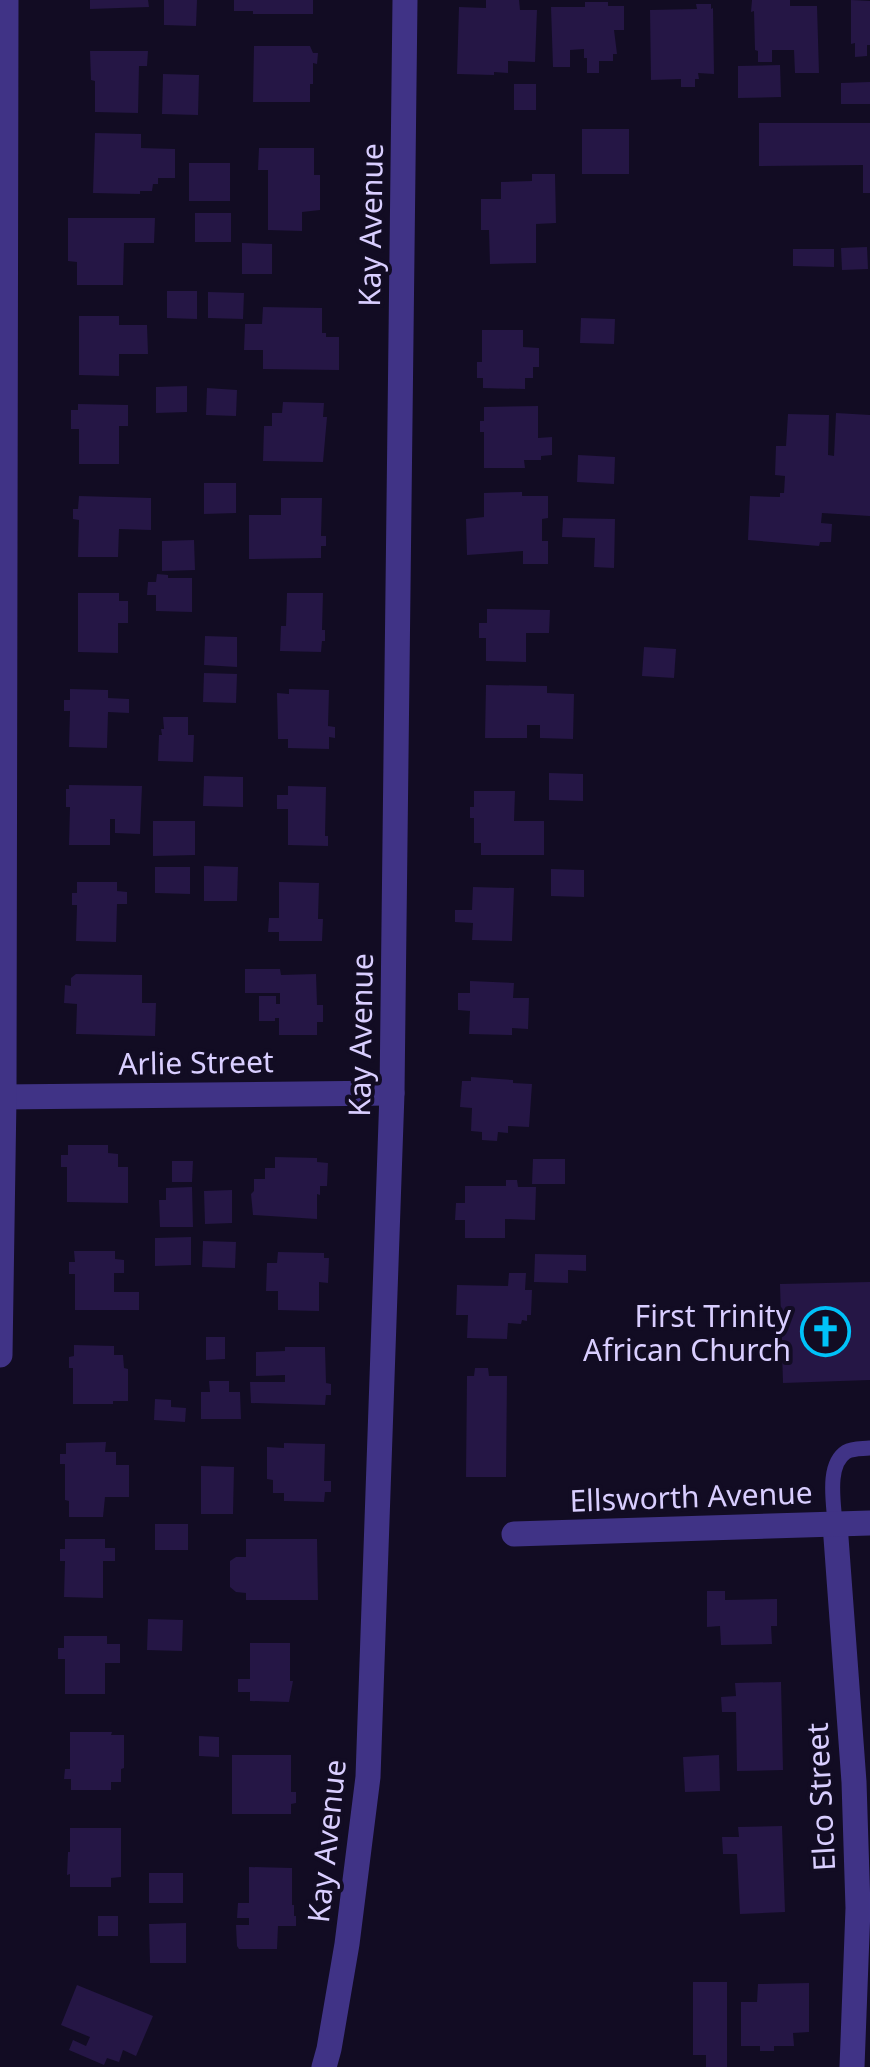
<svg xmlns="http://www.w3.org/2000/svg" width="870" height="2067" font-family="'Noto Sans',sans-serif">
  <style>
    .building { fill: #251645 }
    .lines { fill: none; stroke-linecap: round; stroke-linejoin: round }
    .service { stroke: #403386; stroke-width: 15 }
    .minor { stroke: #403386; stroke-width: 25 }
    .labels { text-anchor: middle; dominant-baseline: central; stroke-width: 8; stroke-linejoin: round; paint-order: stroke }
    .street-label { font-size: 30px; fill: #d9ceff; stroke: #120c23 }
    .poi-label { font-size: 30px; fill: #d9ceff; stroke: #120c23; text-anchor: end }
  </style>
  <rect width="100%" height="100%" fill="#120c23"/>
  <g class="building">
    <polygon points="90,0 148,0 149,7 90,9"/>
    <polygon points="164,0 197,0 196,26 164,25"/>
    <polygon points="234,0 313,0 313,14 253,14 253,11 234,11"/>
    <polygon points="486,0 519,0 520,10 537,10 535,62 508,61 508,73 494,72 494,75 457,74 459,7 486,8"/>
    <polygon points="752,0 790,0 790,6 817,6 819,73 795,73 794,50 772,50 772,62 758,62 758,51 755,50 754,11 751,12"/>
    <polygon points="851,0 870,1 870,45 867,45 867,56 855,57 855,43 851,44"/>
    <polygon points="585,2 608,2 608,6 624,6 624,30 614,30 617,54 613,54 613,61 599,61 599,73 587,73 587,58 584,58 584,49 570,50 570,67 553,67 551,7 585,7"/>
    <polygon points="696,4 711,4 711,9 713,8 714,74 698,73 699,79 695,79 695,87 681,87 681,79 651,80 650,10 697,9"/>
    <polygon points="254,46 310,46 313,53 318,53 317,64 313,63 313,84 310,84 310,102 253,102"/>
    <polygon points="90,51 148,51 147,66 139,66 138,113 95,112 95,81 91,80"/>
    <polygon points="780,65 781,97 738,98 738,66"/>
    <polygon points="163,74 199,75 198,115 162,114"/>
    <polygon points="870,82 870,104 841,104 841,83"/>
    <rect x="514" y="84" width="22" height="26"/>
    <polygon points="759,123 870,123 870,193 863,193 863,165 759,166"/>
    <rect x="582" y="129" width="47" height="45"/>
    <polygon points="95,133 141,134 141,148 175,149 175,178 158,178 158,184 153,184 152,191 140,191 140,194 93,193"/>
    <polygon points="259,148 314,148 314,175 320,175 320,210 302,212 302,231 268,230 268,170 258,170"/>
    <rect x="189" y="163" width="41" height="38"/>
    <polygon points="532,174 555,174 556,223 536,224 536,263 490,264 489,230 481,230 481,199 501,199 501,182 532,181"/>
    <rect x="195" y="213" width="36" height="29"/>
    <polygon points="68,218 155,218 154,243 124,243 123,285 77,285 77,262 68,261"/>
    <polygon points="242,243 272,244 272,274 242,274"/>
    <polygon points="867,247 868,269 842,270 841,248"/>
    <polygon points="793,249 834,249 834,267 793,266"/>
    <polygon points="167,291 197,291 197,319 167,318"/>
    <polygon points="208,292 244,293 243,319 208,318"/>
    <polygon points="263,307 322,308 322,333 326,333 326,337 339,337 339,370 263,369 263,350 244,350 245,324 262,324"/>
    <polygon points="79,316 119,316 119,325 147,325 148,354 119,354 119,376 79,375"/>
    <polygon points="581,318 615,319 614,344 580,343"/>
    <polygon points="482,330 523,330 523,347 539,348 539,367 533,367 533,378 525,378 525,389 483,388 483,378 477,378 477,362 482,362"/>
    <polygon points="187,386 187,412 156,413 156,387"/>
    <polygon points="207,388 237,390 236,416 206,415"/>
    <polygon points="283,402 324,403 323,417 327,417 323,462 263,461 264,426 272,426 272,413 282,413"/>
    <polygon points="78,404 128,405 128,426 119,426 119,464 79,464 79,429 71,429 71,410 78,410"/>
    <polygon points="538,406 538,438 552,437 552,455 541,456 541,460 524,460 525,468 484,468 484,432 480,432 480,421 484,421 484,407"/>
    <polygon points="836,413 870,415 870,516 822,513 821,523 832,524 831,542 820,542 819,546 748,540 750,496 780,497 780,493 784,493 785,476 775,475 776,446 786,446 788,414 829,415 828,455 834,456"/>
    <polygon points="578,455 615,457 614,484 577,482"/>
    <polygon points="204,483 236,483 236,513 204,514"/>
    <polygon points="522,492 522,496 548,496 548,518 542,519 542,541 548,541 548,564 523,564 523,551 467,555 466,519 484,517 484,493"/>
    <polygon points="79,496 151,498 151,530 119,529 118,557 78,557 79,520 73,519 73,509 78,509"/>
    <polygon points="281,498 322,498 321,536 326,536 326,546 321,546 321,558 249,559 249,515 281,515"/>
    <polygon points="563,518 615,519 614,568 594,567 595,538 562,537"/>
    <polygon points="194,540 195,570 162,571 162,541"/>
    <polygon points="157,574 168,575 168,578 192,578 192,612 156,611 156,595 147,595 148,582 156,582"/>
    <polygon points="78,593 119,593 119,601 128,601 128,623 118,623 118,653 78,652"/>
    <polygon points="287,593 323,593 322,630 325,630 325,641 322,641 321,652 280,651 281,626 286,626"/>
    <polygon points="487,609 550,610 549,633 526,633 526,662 486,661 486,638 479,638 479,623 487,623"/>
    <polygon points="205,636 237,637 237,667 204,665"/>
    <polygon points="644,647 676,649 674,678 642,676"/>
    <polygon points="204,673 237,674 236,703 203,702"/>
    <polygon points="486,685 547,686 547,693 574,694 573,739 540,738 540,725 527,725 527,738 485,738"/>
    <polygon points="70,689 108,690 108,698 129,699 129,713 108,712 107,748 69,747 70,711 64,711 64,700 70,700"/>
    <polygon points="289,689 329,690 328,726 335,727 335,738 329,737 329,749 288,748 288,739 278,739 277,693 289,694"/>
    <polygon points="163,717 188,717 188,735 194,735 193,762 158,761 159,735 162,735 161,729 164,729"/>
    <polygon points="549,773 583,774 583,801 549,800"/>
    <polygon points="204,776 243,777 243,807 203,806"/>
    <polygon points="69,785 142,786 140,834 115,833 115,819 110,819 110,845 69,845 70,807 66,807 66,789 69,789"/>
    <polygon points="288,786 326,787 325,836 328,836 328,846 288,845 288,809 277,809 277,795 288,795"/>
    <polygon points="474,791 515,791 514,821 544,821 544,855 481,855 481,843 474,843 474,818 470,818 470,807 474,807"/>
    <polygon points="153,821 195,821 195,855 153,856"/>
    <polygon points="204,866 238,867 237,901 204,901"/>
    <polygon points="155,867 190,867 190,894 155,893"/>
    <polygon points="551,869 584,870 584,897 551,896"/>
    <polygon points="77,882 117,882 117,891 127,892 127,904 117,904 116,942 76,941 77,905 72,905 72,893 77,893"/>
    <polygon points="279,882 319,883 318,919 323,919 322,941 279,941 279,932 268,932 269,918 279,918"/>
    <polygon points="473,887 514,888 512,941 472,940 473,923 455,922 455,910 472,910"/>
    <polygon points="245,969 280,969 281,975 316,974 317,1005 323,1005 323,1022 317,1022 317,1035 279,1035 279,1018 275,1018 275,1021 259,1021 259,996 276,996 276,1004 280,1004 280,993 245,993"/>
    <polygon points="76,974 142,975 142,1003 156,1003 155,1036 76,1034 77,1004 64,1003 65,985 71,986 71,978"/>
    <polygon points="470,981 514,983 513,998 529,998 528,1029 512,1028 512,1035 469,1034 470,1011 458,1010 458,993 470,993"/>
    <polygon points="471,1077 513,1080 513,1083 532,1084 529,1127 508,1126 508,1133 498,1132 497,1141 482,1140 482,1132 471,1131 472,1108 460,1107 462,1081 471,1081"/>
    <polygon points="68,1145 108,1145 108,1153 118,1154 118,1167 128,1167 128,1203 67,1202 67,1167 61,1167 61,1155 68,1155"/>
    <polygon points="275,1157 317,1158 317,1162 328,1163 327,1186 320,1186 320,1195 317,1194 317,1219 253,1215 251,1194 254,1191 254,1179 265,1179 265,1168 275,1168"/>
    <polygon points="533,1159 565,1159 565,1184 532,1184"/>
    <polygon points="172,1161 193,1161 192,1182 172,1182"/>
    <polygon points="506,1180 517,1180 518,1187 536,1187 535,1220 505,1219 505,1238 465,1238 465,1220 455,1220 456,1203 465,1203 465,1186 506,1186"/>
    <polygon points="192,1187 193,1227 160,1227 159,1200 166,1200 166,1188"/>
    <polygon points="232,1190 232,1223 205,1224 204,1191"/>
    <polygon points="191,1237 191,1265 155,1266 155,1238"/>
    <polygon points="203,1241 236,1242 235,1268 202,1267"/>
    <polygon points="74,1251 115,1251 115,1259 124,1260 124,1273 114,1273 114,1292 139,1292 139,1310 75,1310 75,1274 69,1274 69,1262 75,1262"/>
    <polygon points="278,1252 324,1253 324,1258 329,1258 328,1283 319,1282 319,1311 278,1310 278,1291 266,1291 267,1263 277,1263"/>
    <polygon points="535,1254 586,1255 586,1271 568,1270 568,1283 534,1282"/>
    <polygon points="509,1273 526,1273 525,1290 532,1290 531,1315 527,1315 527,1321 522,1320 521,1324 508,1323 507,1339 467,1338 468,1315 456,1315 457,1285 508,1286"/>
    <polygon points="870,1282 870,1380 783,1383 780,1284"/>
    <polygon points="206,1337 225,1337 225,1359 206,1360"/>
    <polygon points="74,1345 114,1346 114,1355 123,1355 124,1368 128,1369 128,1401 113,1401 113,1404 73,1404 73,1368 69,1368 69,1357 74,1356"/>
    <polygon points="285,1347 325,1347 326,1383 331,1384 331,1395 326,1395 325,1405 251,1403 250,1382 285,1382 285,1375 256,1376 256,1352 285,1351"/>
    <polygon points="475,1368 488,1368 489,1376 507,1376 506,1477 466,1477 467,1376 474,1376"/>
    <polygon points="209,1381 229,1381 229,1392 240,1392 241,1419 201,1419 201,1392 210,1392"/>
    <polygon points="155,1399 171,1400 171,1407 186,1408 185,1422 154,1420"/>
    <polygon points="106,1442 105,1452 116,1452 116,1465 129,1465 129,1497 105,1497 103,1517 69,1517 69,1501 65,1500 65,1464 60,1464 60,1454 66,1454 66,1443"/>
    <polygon points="284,1443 325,1444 324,1481 331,1481 331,1492 325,1492 324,1502 284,1501 284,1493 273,1493 273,1480 267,1479 267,1447 284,1448"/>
    <polygon points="201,1466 234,1467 233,1514 201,1514"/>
    <rect x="155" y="1524" width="33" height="26"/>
    <polygon points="65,1539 105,1539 105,1548 115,1548 115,1561 103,1561 103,1598 64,1597 65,1561 60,1561 60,1549 65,1549"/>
    <polygon points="246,1539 317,1539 318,1600 246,1600 246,1593 236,1592 230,1587 230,1561 236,1557 246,1557"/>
    <polygon points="707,1591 725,1591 725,1600 777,1599 777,1626 771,1626 772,1644 721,1645 720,1626 707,1627"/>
    <polygon points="148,1619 183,1620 182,1651 147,1650"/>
    <polygon points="64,1636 107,1636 107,1644 120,1644 120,1663 105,1663 105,1694 65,1694 65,1659 58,1659 58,1648 64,1648"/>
    <polygon points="250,1643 290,1643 290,1681 293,1681 289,1702 250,1701 250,1692 238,1692 238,1679 250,1679"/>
    <polygon points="781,1682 783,1770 737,1771 736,1712 722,1712 721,1697 736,1696 735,1683"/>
    <polygon points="70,1732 112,1732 111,1735 124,1735 124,1768 121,1769 121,1782 111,1782 111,1790 71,1790 71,1779 64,1779 65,1769 70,1769"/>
    <polygon points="199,1736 219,1737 219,1757 199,1756"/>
    <polygon points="232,1755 291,1755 291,1792 296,1792 296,1803 291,1804 291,1814 232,1814"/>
    <polygon points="719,1755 720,1791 685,1792 683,1757"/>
    <polygon points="782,1826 785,1912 740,1914 737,1854 723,1854 722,1837 739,1837 738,1827"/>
    <polygon points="70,1828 121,1828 121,1877 111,1878 111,1887 70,1887 70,1874 67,1875 68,1852 70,1852"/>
    <polygon points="249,1867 292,1868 292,1905 294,1905 294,1916 296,1916 296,1926 278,1926 277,1949 239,1949 237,1946 236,1925 249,1925 249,1918 237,1918 238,1903 249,1903"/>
    <rect x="149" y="1873" width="34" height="30"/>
    <rect x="98" y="1916" width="20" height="20"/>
    <polygon points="186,1923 186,1963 150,1963 149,1924"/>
    <polygon points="693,1982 727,1982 727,2067 706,2067 706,2055 693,2055"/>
    <polygon points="809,1983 809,2032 793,2033 794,2046 774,2046 774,2051 760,2051 760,2046 741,2046 741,2002 757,2002 758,1984"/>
    <polygon points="77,1985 153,2016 136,2056 123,2050 119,2062 107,2058 104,2065 69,2050 73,2040 86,2046 90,2037 61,2025"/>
  </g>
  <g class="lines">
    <path class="service" d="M835 1524C834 1504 826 1465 846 1452 853 1448 862 1449 870 1448"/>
    <g class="minor">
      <polyline points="0,1097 392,1093"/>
      <polyline points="0,1355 4,1097 6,0"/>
      <polyline points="835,1524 854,1782 858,1908 852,2067"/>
      <polyline points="514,1534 870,1523"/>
      <polyline points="324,2067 329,2049 347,1944 368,1777 392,1093 405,0"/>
    </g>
  </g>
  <defs>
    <symbol id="church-ring" viewBox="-11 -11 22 22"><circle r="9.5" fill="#120c23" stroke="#00c2f9" stroke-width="1.5"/><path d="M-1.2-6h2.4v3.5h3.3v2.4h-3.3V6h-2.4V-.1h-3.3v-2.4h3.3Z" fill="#00c2f9"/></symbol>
  </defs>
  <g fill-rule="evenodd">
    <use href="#church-ring" x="798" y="1304" width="55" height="55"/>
  </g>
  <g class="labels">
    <g class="street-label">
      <text transform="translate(370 225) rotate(-89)">Kay Avenue</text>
      <text transform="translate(360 1035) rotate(-89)">Kay Avenue</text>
      <text transform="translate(196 1062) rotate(-1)">Arlie Street</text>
      <text transform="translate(691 1496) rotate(-2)">Ellsworth Avenue</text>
      <text transform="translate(820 1797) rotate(-93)">Elco Street</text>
      <text transform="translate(326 1841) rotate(-84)">Kay Avenue</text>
    </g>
    <g class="poi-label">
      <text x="791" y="1315">First Trinity<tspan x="791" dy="34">African Church</tspan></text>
    </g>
  </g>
</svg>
